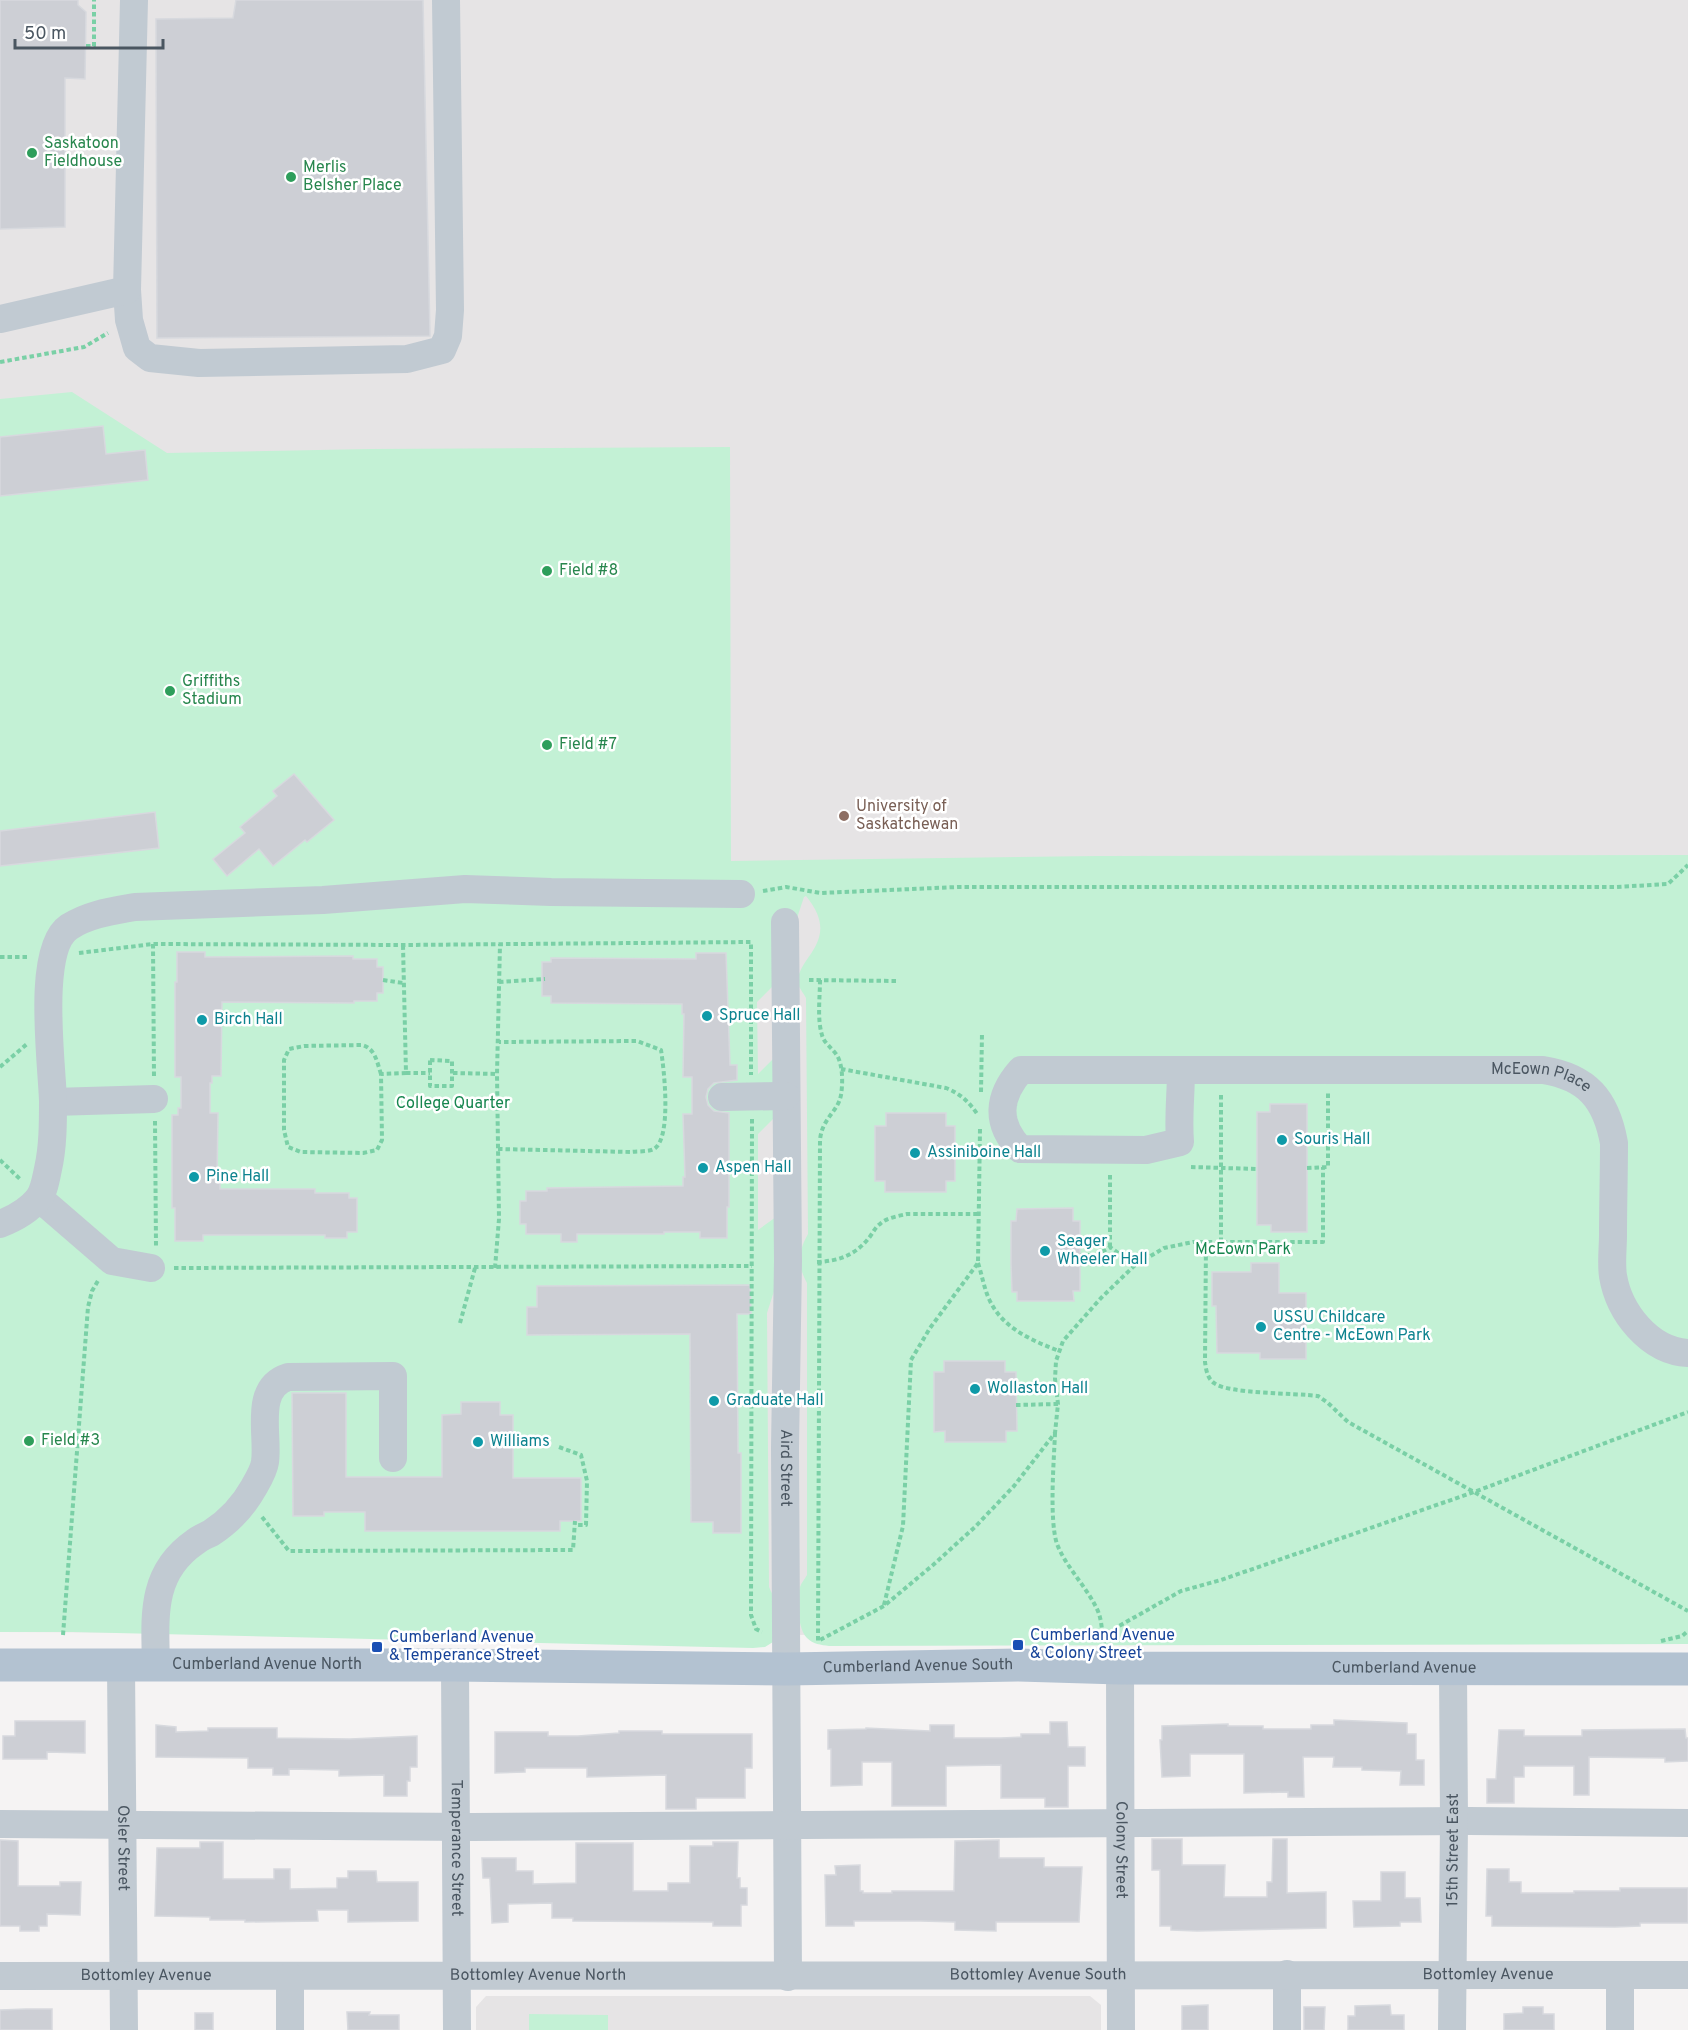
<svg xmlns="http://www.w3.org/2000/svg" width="1688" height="2030" font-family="Overpass,sans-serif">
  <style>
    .education { fill: #e6e4e5 }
    .green { fill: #c3f1d5 }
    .building { fill: #cdcfd5; stroke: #d7d9de; stroke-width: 1.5 }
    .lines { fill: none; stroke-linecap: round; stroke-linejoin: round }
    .path { stroke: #7ad0a6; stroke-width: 4; stroke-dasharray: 4.5 3; stroke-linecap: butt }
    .minor { stroke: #c1cad2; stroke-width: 28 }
    .major { stroke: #b3c2d1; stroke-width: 33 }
    .leisure-dot { fill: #2e9e5b; stroke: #fff; stroke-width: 2 }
    .education-dot { fill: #8d6e63; stroke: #fff; stroke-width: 2 }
    .culture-dot { fill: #0f9aa8; stroke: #fff; stroke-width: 2 }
    .transit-dot { fill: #1a4fb4; stroke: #fff; stroke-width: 2 }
    .labels { text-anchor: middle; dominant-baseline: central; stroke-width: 5; stroke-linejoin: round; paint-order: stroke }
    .leisure-label { font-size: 16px; fill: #27864d; stroke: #fff; text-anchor: start }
    .education-label { font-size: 16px; fill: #785e54; stroke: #fff; text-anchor: start }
    .culture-label { font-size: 16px; fill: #0d838f; stroke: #fff; text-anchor: start }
    .street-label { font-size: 16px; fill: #4a5661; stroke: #fff }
    .park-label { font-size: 16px; fill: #17864f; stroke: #fff }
    .transit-label { font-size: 16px; fill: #164399; stroke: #fff; text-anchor: start }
  </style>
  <rect width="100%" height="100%" fill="#f5f3f3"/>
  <g class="education">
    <polygon points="0,0 1688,0 1688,1644 1671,1644 1653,1638 0,1632"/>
    <polygon points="486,1996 1090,1996 1101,2005 1101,2030 476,2030 476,2007"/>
  </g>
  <g class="green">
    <path d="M72 392 167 453 370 449 730 447 731 861 1098 856 1688 855V1644L829 1646C821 1645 813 1644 807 1638 798 1630 796 1599 800 1587 801 1583 805 1579 807 1575V1283C797 1265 798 1252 808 1234L806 998C804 994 800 989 799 986 791 959 845 943 806 896L804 897 775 984 757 1002 758 1074 775 1057 776 1116 758 1134V1230L776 1217 777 1282 767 1313 769 1587 779 1609 773 1642 765 1647 753 1648 73 1632H0V399Z"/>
    <polygon points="529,2014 608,2015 608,2030 529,2030"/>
  </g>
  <g class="building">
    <polygon points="0,0 78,0 78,5 86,12 85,79 65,78 65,227 0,229"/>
    <polygon points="236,0 423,0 430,336 157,338 156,19 233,18"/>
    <polygon points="103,426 106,454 145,450 148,480 0,496 0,437"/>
    <polygon points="294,774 334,820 307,842 305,840 273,866 259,849 227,876 213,859 245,833 240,827 277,796 273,791"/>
    <polygon points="155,812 159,848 0,866 0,831"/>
    <polygon points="177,952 205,952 205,957 353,956 353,959 377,959 377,967 383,967 383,993 377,993 377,1001 354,1001 354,1003 222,1002 221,1076 212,1076 212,1083 210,1083 210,1113 218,1113 217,1178 220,1178 220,1189 315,1189 315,1193 349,1193 349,1198 357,1198 357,1232 347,1232 347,1238 325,1238 325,1235 203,1235 203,1241 175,1241 175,1208 172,1208 172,1115 178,1115 178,1108 181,1108 181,1077 175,1077 175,982 177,982"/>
    <polygon points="696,953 726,953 730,1065 737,1065 737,1080 714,1083 708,1089 706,1097 708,1105 714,1111 729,1113 729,1207 727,1207 727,1238 700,1238 700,1232 664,1232 664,1234 577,1234 577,1242 561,1242 561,1234 526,1234 526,1224 520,1224 520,1201 526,1201 526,1191 547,1191 547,1188 683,1186 683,1177 685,1177 683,1114 692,1114 692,1077 683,1077 684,1014 682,1014 682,1004 551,1003 551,996 542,996 542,962 551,962 551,958 696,959"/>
    <polygon points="1270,1104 1307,1104 1307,1232 1271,1232 1271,1225 1257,1225 1257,1112 1270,1112"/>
    <polygon points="886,1113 946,1113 946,1126 955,1126 955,1181 946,1181 946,1192 885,1192 885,1181 875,1181 875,1126 886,1126"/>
    <polygon points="1073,1208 1073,1221 1080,1221 1080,1291 1073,1291 1074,1301 1017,1301 1017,1292 1012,1292 1011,1264 1011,1221 1016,1221 1017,1209"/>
    <polygon points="1251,1263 1279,1263 1279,1293 1306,1293 1306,1359 1260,1359 1260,1353 1217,1353 1216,1306 1212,1306 1212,1272 1251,1272"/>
    <polygon points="750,1285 751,1314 737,1314 738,1453 741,1453 741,1533 713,1533 713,1522 691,1522 690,1334 527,1335 527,1307 537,1307 537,1286"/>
    <polygon points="944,1361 1005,1361 1005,1372 1016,1372 1017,1431 1006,1431 1006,1442 945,1442 945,1431 934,1432 934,1372 944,1372"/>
    <polygon points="292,1393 346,1393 346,1477 442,1477 442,1415 461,1414 461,1402 500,1402 500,1415 513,1415 513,1478 581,1478 581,1521 560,1521 560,1531 365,1531 365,1512 324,1512 324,1516 293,1516"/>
    <polygon points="1334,1720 1407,1723 1407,1734 1416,1734 1416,1760 1424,1760 1424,1785 1400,1785 1401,1771 1362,1770 1362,1767 1333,1767 1334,1757 1303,1757 1304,1797 1288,1797 1288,1792 1244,1793 1244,1754 1190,1754 1190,1776 1162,1777 1160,1740 1162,1740 1162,1726 1228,1724 1228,1726 1263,1726 1263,1729 1311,1729 1311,1725 1334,1725"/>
    <polygon points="15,1721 85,1721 85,1753 47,1752 47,1759 3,1759 3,1736 15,1736"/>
    <polygon points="1050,1722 1067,1722 1068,1747 1085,1747 1085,1766 1068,1766 1068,1807 1045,1807 1045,1798 1001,1798 1001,1765 946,1766 946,1806 892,1806 892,1762 862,1762 862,1785 831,1786 831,1749 828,1749 828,1730 866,1729 866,1728 930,1731 930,1725 954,1725 954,1738 1001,1738 1021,1737 1021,1734 1050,1734"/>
    <polygon points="156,1725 176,1727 176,1732 208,1731 208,1728 277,1728 277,1738 350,1739 417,1736 417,1767 410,1767 410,1781 407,1781 407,1796 384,1796 384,1775 339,1776 339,1770 289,1769 289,1775 273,1775 273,1768 248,1768 248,1758 156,1757"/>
    <polygon points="1685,1729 1686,1738 1688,1738 1688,1761 1665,1762 1665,1758 1589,1757 1589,1795 1574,1795 1574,1766 1524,1766 1524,1777 1514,1777 1514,1803 1487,1803 1487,1779 1496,1779 1499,1730 1524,1730 1524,1736 1582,1736 1582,1730"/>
    <polygon points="619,1731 662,1731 662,1734 752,1734 752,1768 745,1768 745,1798 696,1798 696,1809 666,1809 666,1775 587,1777 587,1768 525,1768 525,1772 495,1773 495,1732 548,1732 548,1736 578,1736 619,1733"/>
    <polygon points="1152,1839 1182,1839 1182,1865 1225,1865 1224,1897 1267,1897 1267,1882 1272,1882 1273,1839 1287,1839 1287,1893 1326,1892 1326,1928 1197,1931 1171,1930 1171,1926 1160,1926 1160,1870 1152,1870"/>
    <polygon points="0,1840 18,1841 18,1886 60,1886 60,1882 81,1882 80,1915 47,1914 47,1926 39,1926 39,1931 20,1931 20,1926 0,1926"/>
    <polygon points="999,1840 999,1858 1044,1858 1044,1867 1082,1867 1079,1922 996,1922 996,1931 955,1930 955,1922 921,1921 854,1921 854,1926 826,1926 825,1875 836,1875 835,1866 860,1865 860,1891 863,1891 863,1893 892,1893 892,1891 954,1891 955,1841"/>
    <polygon points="200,1842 223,1842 223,1879 274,1879 274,1869 290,1869 290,1889 337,1888 337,1878 348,1878 348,1871 376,1871 377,1882 418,1882 418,1921 348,1922 348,1910 317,1910 318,1921 245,1922 245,1920 210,1920 210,1917 155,1916 157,1848 200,1848"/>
    <polygon points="713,1842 738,1842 737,1878 740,1878 740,1888 747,1888 747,1905 741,1905 741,1926 713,1926 713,1922 573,1921 573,1918 552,1918 552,1903 508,1904 508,1922 492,1923 490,1878 483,1878 482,1858 516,1858 516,1871 533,1871 533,1884 576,1883 576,1843 633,1843 633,1891 668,1891 668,1883 690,1883 690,1846 713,1846"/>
    <polygon points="1487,1869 1509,1869 1509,1882 1521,1882 1521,1893 1574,1893 1574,1891 1620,1891 1620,1888 1688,1888 1688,1923 1640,1923 1640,1926 1615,1927 1492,1926 1492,1916 1486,1916"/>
    <polygon points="1381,1872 1405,1872 1405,1898 1420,1898 1421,1922 1400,1922 1400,1926 1354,1927 1353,1901 1381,1901"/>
    <polygon points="1208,2005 1208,2030 1182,2030 1182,2006"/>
    <polygon points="1390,2005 1391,2015 1404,2015 1404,2030 1348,2030 1348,2016 1355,2016 1355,2006"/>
    <polygon points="1304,2007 1325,2007 1324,2030 1304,2030"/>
    <polygon points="1523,2007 1543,2007 1543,2014 1554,2014 1554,2030 1504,2030 1504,2014 1523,2013"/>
    <polygon points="26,2009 52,2009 52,2030 0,2030 0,2010"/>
    <polygon points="347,2012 370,2012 369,2015 399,2015 399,2030 348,2030"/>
    <rect x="195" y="2013" width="18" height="17"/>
  </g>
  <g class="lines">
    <g class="path">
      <polyline points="86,46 94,46 94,0"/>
      <polyline points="0,362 84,347 108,333"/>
      <polyline points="763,891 786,887 821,893 958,887 1617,887 1668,884 1688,865"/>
      <polyline points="153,944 154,1078"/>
      <polyline points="79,953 153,944 403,945 751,942 751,1075"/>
      <polyline points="0,957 30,957"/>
      <polyline points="383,980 403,983"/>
      <polyline points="809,980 899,981"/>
      <path d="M820 980C820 997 817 1019 822 1035 824 1043 831 1047 836 1054 843 1063 843 1083 841 1095 838 1112 822 1118 820 1140L818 1641 884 1606 933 1565 975 1527 1014 1486 1055 1433 1058 1404 1055 1379 1056 1361 1063 1341 1101 1298 1134 1266 1164 1248 1193 1242H1323V1167"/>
      <polyline points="499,982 545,979"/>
      <polygon points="430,1060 452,1061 452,1086 430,1086"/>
      <polyline points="0,1067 27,1044"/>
      <path d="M841 1069 946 1088C961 1094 969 1102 978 1115"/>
      <polyline points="406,1073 430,1073"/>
      <polyline points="453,1073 497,1074"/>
      <path d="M381 1074C377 1062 375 1048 362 1045L304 1046 289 1049 284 1060V1130L288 1147 301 1152 363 1153 377 1150 382 1140 381 1074 406 1073 403 945"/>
      <polyline points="981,1092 982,1033"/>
      <polyline points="752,1119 751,1615 756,1629 762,1632"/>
      <polyline points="155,1121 156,1246"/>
      <path d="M498 1149 631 1152C638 1151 648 1152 654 1149 672 1138 664 1069 661 1050L637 1041 499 1042"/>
      <polyline points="0,1160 21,1180"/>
      <polyline points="1191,1167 1257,1169"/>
      <polyline points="1307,1168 1328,1167 1328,1091"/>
      <path d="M1206 1241 1205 1362C1206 1369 1207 1378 1214 1383 1227 1394 1297 1393 1318 1396L1328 1403 1348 1422 1688 1611"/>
      <polyline points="1221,1242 1221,1093"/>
      <polyline points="1110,1247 1110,1173"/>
      <polyline points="1073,1255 1097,1255 1110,1247 1125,1258 1143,1258"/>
      <path d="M817 1262C838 1261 854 1256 868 1239 872 1235 875 1227 880 1224 886 1218 898 1216 907 1214H979"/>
      <path d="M978 1263C982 1275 984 1288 989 1299 1002 1328 1031 1340 1059 1351"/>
      <polyline points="174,1268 752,1266"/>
      <polyline points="495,1268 499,1219 497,1074 500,944"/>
      <polyline points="460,1323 475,1268"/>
      <polyline points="1016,1405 1058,1404"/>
      <path d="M1055 1433C1054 1460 1049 1520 1057 1544 1066 1567 1085 1585 1096 1607 1102 1618 1102 1631 1103 1643"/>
      <polyline points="559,1447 581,1455 587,1481 586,1525 575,1525"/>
      <polyline points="262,1517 289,1551 573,1550 575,1521"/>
      <polyline points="884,1605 903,1526 911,1360 930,1328 978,1263 980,1129"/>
      <polyline points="63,1635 88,1307 92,1291 99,1279"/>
      <polyline points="1661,1641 1682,1636 1688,1631"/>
      <polyline points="1104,1642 1119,1626 1181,1591 1221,1580 1474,1492 1688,1412"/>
    </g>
    <g class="minor">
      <polyline points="127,290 129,320 137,348 150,358 199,363 407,359 442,350 448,336 450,310 446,0"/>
      <polyline points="0,319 127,290 134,0"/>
      <path id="s1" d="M785 922 788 1261 785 1448 788 1977"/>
      <path id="s2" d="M1181 1070C1181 1094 1178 1118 1180 1142L1146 1150 1020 1149C995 1123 998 1096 1021 1070H1543C1587 1077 1606 1099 1614 1143 1614 1173 1613 1204 1613 1235 1613 1248 1611 1263 1613 1276 1619 1312 1649 1351 1688 1353"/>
      <polyline points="722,1097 786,1096"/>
      <polyline points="53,1102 154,1099"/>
      <polyline points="39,1198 112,1261 151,1268"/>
      <path d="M0 1224C13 1219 29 1210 38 1199 44 1192 46 1178 48 1169 53 1147 53 1123 53 1101 52 1064 36 949 69 927 89 914 113 911 135 907L323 900 465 889 551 892 741 894"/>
      <path d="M156 1665C155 1617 150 1573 195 1542 200 1538 205 1536 211 1533 228 1522 244 1505 254 1487 258 1480 264 1470 265 1462 269 1435 253 1388 288 1377L393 1376V1458"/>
      <path id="s3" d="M455 1665 457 2030"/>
      <path id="s4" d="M121 1666 124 2030"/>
      <path id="s5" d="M1120 1668 1121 2030"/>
      <polyline points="0,1824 472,1827 1469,1821 1688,1823"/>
      <polyline points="1287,1974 1287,2030"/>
      <polyline points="1620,1975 1620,2030"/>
      <path id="s6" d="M0 1976 1688 1975"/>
      <polyline points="290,2030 290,1977"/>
      <path id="s7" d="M1452 2030 1454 1822 1453 1669"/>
    </g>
    <path class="major" id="s8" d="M0 1665H455L787 1669 1019 1665 1120 1668 1688 1669"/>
  </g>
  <g class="leisure-dot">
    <circle cx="32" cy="153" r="6"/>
    <circle cx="291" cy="177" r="6"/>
    <circle cx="547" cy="571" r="6"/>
    <circle cx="170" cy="691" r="6"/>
    <circle cx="547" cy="745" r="6"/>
    <circle cx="29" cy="1441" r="6"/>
  </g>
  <circle class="education-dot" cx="844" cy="816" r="6"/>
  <g class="culture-dot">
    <circle cx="707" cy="1016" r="6"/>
    <circle cx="202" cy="1020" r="6"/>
    <circle cx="1282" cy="1140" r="6"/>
    <circle cx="915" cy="1153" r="6"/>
    <circle cx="703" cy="1168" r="6"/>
    <circle cx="194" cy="1177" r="6"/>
    <circle cx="1045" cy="1251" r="6"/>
    <circle cx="1261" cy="1327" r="6"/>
    <circle cx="975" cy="1389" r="6"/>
    <circle cx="714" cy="1401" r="6"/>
    <circle cx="478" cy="1442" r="6"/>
  </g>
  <g class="transit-dot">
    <rect x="1012" y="1639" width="12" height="12" rx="3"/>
    <rect x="371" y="1641" width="12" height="12" rx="3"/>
  </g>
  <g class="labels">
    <g class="leisure-label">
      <text x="44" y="144">Saskatoon<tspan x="44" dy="18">Fieldhouse</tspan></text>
      <text x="303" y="168">Merlis<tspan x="303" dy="18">Belsher Place</tspan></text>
      <text x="559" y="571">Field #8</text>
      <text x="182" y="682">Griffiths<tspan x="182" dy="18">Stadium</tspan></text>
      <text x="559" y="745">Field #7</text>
      <text x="41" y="1441">Field #3</text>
    </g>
    <g class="education-label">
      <text x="856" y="807">University of<tspan x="856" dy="18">Saskatchewan</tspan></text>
    </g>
    <g class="culture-label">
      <text x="719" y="1016">Spruce Hall</text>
      <text x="214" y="1020">Birch Hall</text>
      <text x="1294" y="1140">Souris Hall</text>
      <text x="927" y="1153">Assiniboine Hall</text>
      <text x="715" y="1168">Aspen Hall</text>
      <text x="206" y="1177">Pine Hall</text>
      <text x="1057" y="1242">Seager<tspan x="1057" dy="18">Wheeler Hall</tspan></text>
      <text x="1273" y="1318">USSU Childcare<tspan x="1273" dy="18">Centre - McEown Park</tspan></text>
      <text x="987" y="1389">Wollaston Hall</text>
      <text x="726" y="1401">Graduate Hall</text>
      <text x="490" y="1442">Williams</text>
    </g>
    <g class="street-label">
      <text stroke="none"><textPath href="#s2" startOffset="843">McEown Place</textPath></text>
      <text stroke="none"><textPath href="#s1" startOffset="546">Aird Street</textPath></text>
      <text stroke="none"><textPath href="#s8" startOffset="267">Cumberland Avenue North</textPath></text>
      <text stroke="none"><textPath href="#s8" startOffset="918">Cumberland Avenue South</textPath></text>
      <text stroke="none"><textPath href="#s8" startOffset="1404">Cumberland Avenue</textPath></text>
      <text stroke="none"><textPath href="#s3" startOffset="183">Temperance Street</textPath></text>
      <text stroke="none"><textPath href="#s4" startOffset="182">Osler Street</textPath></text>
      <text stroke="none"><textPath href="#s5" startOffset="182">Colony Street</textPath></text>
      <text stroke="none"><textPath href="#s7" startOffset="180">15th Street East</textPath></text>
      <text stroke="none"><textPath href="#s6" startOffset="1488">Bottomley Avenue</textPath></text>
      <text stroke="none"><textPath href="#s6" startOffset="1038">Bottomley Avenue South</textPath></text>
      <text stroke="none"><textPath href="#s6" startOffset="146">Bottomley Avenue</textPath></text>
      <text stroke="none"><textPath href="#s6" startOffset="538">Bottomley Avenue North</textPath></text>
    </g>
    <g class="park-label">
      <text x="453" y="1104">College Quarter</text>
      <text x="1243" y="1250">McEown Park</text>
    </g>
    <g class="transit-label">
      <text x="1030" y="1636">Cumberland Avenue<tspan x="1030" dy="18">&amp; Colony Street</tspan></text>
      <text x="389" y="1638">Cumberland Avenue<tspan x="389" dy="18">&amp; Temperance Street</tspan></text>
    </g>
  </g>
  <path d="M15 39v9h148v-9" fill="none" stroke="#4a5661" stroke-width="3"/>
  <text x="24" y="39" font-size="18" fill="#4a5661" stroke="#ffffff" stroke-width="4.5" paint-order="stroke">50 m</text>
</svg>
